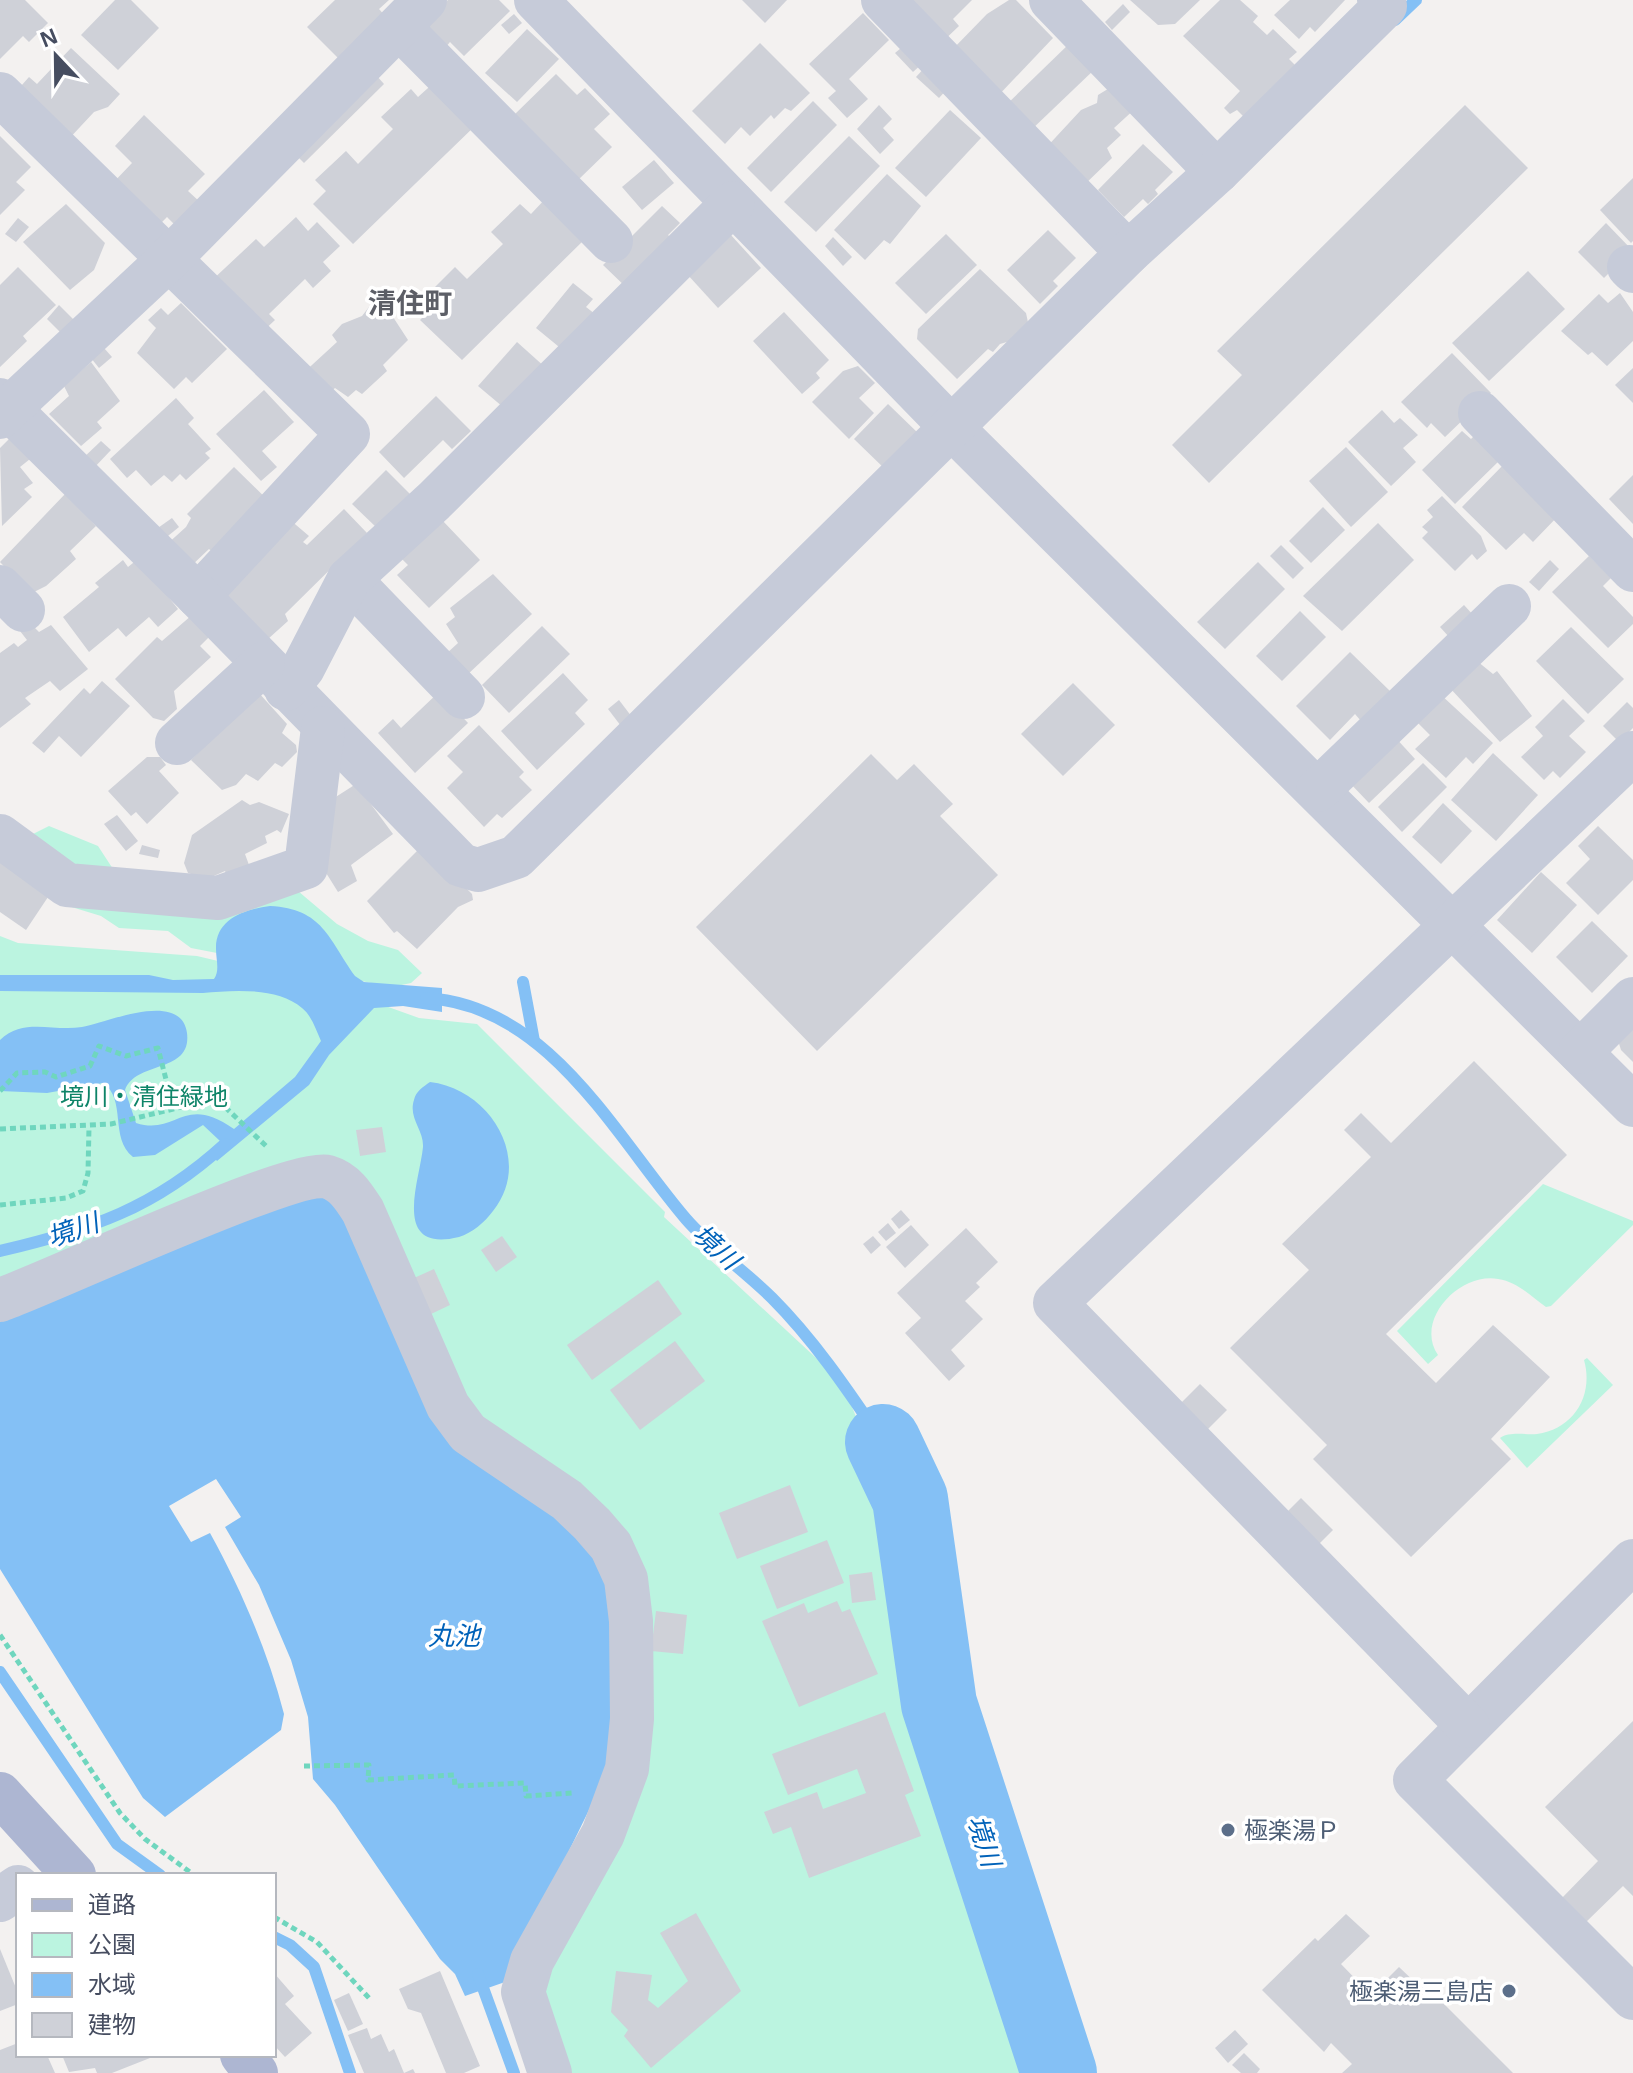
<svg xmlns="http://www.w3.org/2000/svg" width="1633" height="2073" font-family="Arial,'Noto Sans JP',sans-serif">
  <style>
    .green { fill: #bbf4e0 }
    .water { fill: #84c0f5 }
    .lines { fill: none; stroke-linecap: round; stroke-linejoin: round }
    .stream { stroke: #84c0f5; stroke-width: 12 }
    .river { stroke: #84c0f5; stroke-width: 76 }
    .building { fill: #cfd1d8 }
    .path { stroke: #6fd6be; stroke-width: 5; stroke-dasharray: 6 4; stroke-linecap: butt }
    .minor { stroke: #c6cbd9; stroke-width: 44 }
    .major { stroke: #adb6d2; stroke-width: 44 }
    .service-dot { fill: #5c6f8a; stroke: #fff; stroke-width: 3 }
    .labels { text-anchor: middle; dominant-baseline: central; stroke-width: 7; stroke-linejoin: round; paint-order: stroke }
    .park-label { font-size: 24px; fill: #0e8468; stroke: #fff }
    .service-label { font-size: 24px; fill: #4e5e75; stroke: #fff; text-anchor: start }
    .water-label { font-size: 26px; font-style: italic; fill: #0062b9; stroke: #fff }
    .quarter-label { font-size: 28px; font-weight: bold; fill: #5c5e66; stroke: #fff }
  </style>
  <rect width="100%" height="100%" fill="#f3f1f0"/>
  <g class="green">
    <polygon points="49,826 98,846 113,869 298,891 337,924 368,941 398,950 422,973 411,983 392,987 191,948 168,931 119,928 101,916 65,905 33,834"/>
    <polygon points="0,936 18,943 197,956 341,990 419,1018 477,1024 665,1212 664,1217 842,1382 893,1509 910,1635 1037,2073 552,2073 523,1992 634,1773 0,1315"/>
    <path d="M1543 1184 1633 1221V1225L1551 1306 1546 1307C1530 1296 1518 1282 1498 1279 1460 1272 1414 1320 1438 1355L1428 1364 1397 1331Z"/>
    <path d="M1587 1358 1613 1385 1527 1468 1500 1438C1510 1431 1525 1435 1537 1434 1574 1429 1594 1395 1584 1360Z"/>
  </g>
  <g class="water">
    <path d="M270 906C323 909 328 938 355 976L364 982 442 988V1012L403 1006 374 1008 329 1055 309 1085 217 1161 209 1151 220 1141 203 1125 155 1155 133 1157C109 1138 127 1099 103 1083L47 1093 0 1091V1040C24 1017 53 1032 82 1027 106 1023 181 989 187 1033 192 1074 136 1060 125 1090L136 1123C177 1136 183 1093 234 1129L295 1077 321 1041C316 1030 312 1016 302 1008 278 987 233 990 203 993L0 991V975H149L173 980 214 979C220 970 216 960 216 949 215 919 245 909 270 906Z"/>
    <path d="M430 1082C490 1089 534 1160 493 1211 485 1222 472 1233 459 1237 390 1254 420 1180 423 1147 424 1130 408 1118 414 1100 416 1091 423 1087 430 1082Z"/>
    <path d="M330 1189 435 1408 554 1503 614 1574 611 1765 505 1982 465 1996 455 1974 440 1959 335 1805 313 1779 308 1717 291 1660 259 1585 225 1527 241 1517 216 1479 169 1506 191 1542 210 1533C241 1589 268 1652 284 1714L281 1730 165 1817 143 1798 0 1569V1320L182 1239Z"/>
  </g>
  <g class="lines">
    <g class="stream">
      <polyline points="1395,20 1416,0"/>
      <polyline points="523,982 534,1041"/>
      <path d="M426 998C549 1005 615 1136 686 1219 711 1248 745 1271 772 1298 815 1341 849 1392 883 1442"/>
      <path d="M0 1251C91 1229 154 1209 225 1144"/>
      <polyline points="0,1672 117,1844 160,1875"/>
      <polyline points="274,1937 290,1945 314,1967 350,2073"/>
      <polyline points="478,1974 514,2073"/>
    </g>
    <polyline class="river" points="883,1442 910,1499 939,1704 1059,2073"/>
  </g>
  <g class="building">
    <polygon points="0,0 25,0 48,23 29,42 23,36 0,59"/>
    <polygon points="115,0 131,0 159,28 118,70 81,35"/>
    <polygon points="335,0 389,0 379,9 386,17 341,61 307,27"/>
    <polygon points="448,0 499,0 510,11 464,56 450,42 444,49 421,26"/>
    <polygon points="742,0 787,0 765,23"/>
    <polygon points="912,0 972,0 953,19 959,26 939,45"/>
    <polygon points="1009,0 1016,0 1053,38 995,99 949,53 987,14"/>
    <polygon points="1130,0 1200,0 1175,24 1158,25"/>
    <polygon points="1220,0 1240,0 1258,16 1253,22 1267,35 1273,29 1297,52 1289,59 1296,66 1246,119 1237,110 1230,114 1224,108 1240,91 1183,36"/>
    <polygon points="1290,0 1345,0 1315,32 1310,27 1299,39 1274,15"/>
    <polygon points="1123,4 1130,12 1112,30 1105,22"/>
    <polygon points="863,13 889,40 849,79 868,99 847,118 828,98 836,91 809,64"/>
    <polygon points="514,14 522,23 509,34 501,25"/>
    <polygon points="527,29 559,59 517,102 485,73"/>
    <polygon points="1071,42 1096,68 1029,132 1004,107"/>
    <polygon points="760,43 810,93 791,111 785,108 774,119 771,115 750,136 741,127 725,144 692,111"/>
    <polygon points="907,43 924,62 913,72 895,53"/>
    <polygon points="71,48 120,94 108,107 94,112 66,142 14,94 29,77 37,84"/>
    <polygon points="927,65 949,87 939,98 916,77"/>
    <polygon points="556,74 577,95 585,88 610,114 594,129 612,147 577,181 513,116"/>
    <polygon points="376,75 384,84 304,163 295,154"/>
    <polygon points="437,80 478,123 353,244 313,204 326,191 315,180 346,151 358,164 393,129 381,117 411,89 418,97"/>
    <polygon points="1116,84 1137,107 1114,128 1121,135 1107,148 1112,158 1081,188 1043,151 1081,110 1097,103 1098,95"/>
    <polygon points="813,101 837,125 771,192 747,168"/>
    <polygon points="879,105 892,119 883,128 894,140 880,154 857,129"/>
    <polygon points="1465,105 1528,168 1209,483 1172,445 1242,375 1217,351"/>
    <polygon points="950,110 981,138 926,197 895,168"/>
    <polygon points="144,115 205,174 188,191 201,203 178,228 167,217 156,228 111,185 132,163 115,146"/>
    <polygon points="0,136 31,167 16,182 25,190 0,215"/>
    <polygon points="849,136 880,166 816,232 784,202"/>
    <polygon points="1143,144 1173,172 1155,190 1158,194 1148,204 1143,199 1124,217 1098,190"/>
    <polygon points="654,160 674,183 642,210 622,187"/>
    <polygon points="887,174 921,206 890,244 884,240 865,260 834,230"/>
    <polygon points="1633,178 1633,241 1631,243 1600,210"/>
    <polygon points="547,197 586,238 462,360 420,320 437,303 427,295 455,267 467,279 503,244 491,232 520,204 531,214"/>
    <polygon points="66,204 105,243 94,270 70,290 23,242"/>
    <polygon points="662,206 680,223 668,235 676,243 629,290 603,265"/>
    <polygon points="296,217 308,231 317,222 340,246 323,262 331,271 313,288 305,279 269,314 275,320 259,335 209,283 256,239 264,247"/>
    <polygon points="18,218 29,227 16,242 5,234"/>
    <polygon points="1606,223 1632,250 1604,278 1578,252"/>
    <polygon points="1048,230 1076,258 1053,281 1058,286 1040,304 1007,270"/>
    <polygon points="730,234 761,268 718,308 687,274"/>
    <polygon points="946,234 977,265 926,314 895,283"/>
    <polygon points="833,237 852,257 843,266 825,246"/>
    <polygon points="18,267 56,305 23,336 27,341 0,367 0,285"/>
    <polygon points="980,269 1026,313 1029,327 1017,339 1000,344 993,352 988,349 957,379 917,339 918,329"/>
    <polygon points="1528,271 1565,309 1489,381 1452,343"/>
    <polygon points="573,283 593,299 586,307 595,314 564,351 536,328"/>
    <polygon points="405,292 421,312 414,318 398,298"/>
    <polygon points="1620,293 1633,312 1633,341 1607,366 1592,352 1588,355 1561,331 1599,294 1608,303"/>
    <polygon points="181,303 227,349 192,383 186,377 174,389 137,353 156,328 148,320 161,308 168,315"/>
    <polygon points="59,305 74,320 61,333 47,319"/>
    <polygon points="369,307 393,317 408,340 383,365 387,371 362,394 356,390 348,397 335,388 327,395 300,376 337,342 332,335 342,324 362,316"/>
    <polygon points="784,312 829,360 816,373 820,378 802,394 753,341"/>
    <polygon points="517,342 546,368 503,407 478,386"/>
    <polygon points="104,348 112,357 99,368 91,358"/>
    <polygon points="1452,353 1491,393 1445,437 1431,423 1427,428 1401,402"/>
    <polygon points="91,362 120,401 97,422 102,428 81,446 49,414 69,396 64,386"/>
    <polygon points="858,366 875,383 859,398 874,413 849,439 812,402 843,371"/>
    <polygon points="1633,368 1633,403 1615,385"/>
    <polygon points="264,390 294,422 262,451 277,467 261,481 216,434"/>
    <polygon points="436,396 471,431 452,449 443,440 404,478 379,452"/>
    <polygon points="176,398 194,418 188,424 211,449 205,453 210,458 186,480 180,474 172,482 164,475 151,486 136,470 127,478 110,459"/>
    <polygon points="888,404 921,436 887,471 854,439"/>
    <polygon points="1382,410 1394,423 1400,418 1418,435 1403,448 1416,462 1391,486 1348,442"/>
    <polygon points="1462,431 1471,439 1475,435 1500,460 1455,504 1422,470"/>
    <polygon points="10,438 30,459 20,467 33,483 24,489 32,497 2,526 0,448"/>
    <polygon points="101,441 111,450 92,470 81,460"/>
    <polygon points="1346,447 1388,492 1351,527 1309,481"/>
    <polygon points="1508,460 1560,514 1533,542 1524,533 1506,550 1462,507"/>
    <polygon points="234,467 276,508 223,562 209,549 189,568 165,546 186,527 191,518 187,514"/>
    <polygon points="386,470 411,495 377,528 352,504"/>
    <polygon points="1633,475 1633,524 1609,499"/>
    <polygon points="66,493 96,526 70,551 76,559 46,586 30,594 0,562"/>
    <polygon points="1442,496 1481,536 1487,551 1477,560 1472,554 1455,571 1422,538 1428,532 1422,527 1433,517 1427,510"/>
    <polygon points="1323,507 1345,530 1311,563 1289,541"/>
    <polygon points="344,509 367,533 285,614 288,621 268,639 240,616 223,588 289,519 309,536 303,542 307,545"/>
    <polygon points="172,518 179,527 163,540 155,530"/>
    <polygon points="442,520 480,560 429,608 397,575 408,565 401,558"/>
    <polygon points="1378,523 1414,560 1342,631 1303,596"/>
    <polygon points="1281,545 1304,568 1293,579 1270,556"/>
    <polygon points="1589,556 1611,578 1603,586 1633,617 1633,624 1608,648 1552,592"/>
    <polygon points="138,559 178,609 158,627 149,617 126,637 118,628 89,652 63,617 99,587 95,583 123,560 128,567"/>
    <polygon points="1550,560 1559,569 1539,591 1529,582"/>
    <polygon points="1258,562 1285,589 1225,649 1197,622"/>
    <polygon points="493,574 532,614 467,675 446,654 458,643 446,624 455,617 450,608"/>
    <polygon points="1464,605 1474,616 1450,638 1440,627"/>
    <polygon points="1300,611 1326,637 1282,681 1256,656"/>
    <polygon points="192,615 211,635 200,646 211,657 174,691 177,709 164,721 153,718 115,679 157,637 162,641"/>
    <polygon points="31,624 39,632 51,625 88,669 60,691 50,681 25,698 31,704 0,728 0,653 14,643 18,647 27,640 20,631"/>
    <polygon points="542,626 570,654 509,713 482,685"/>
    <polygon points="1571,627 1624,679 1588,714 1536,661"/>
    <polygon points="1350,652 1391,692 1361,721 1355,714 1330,740 1296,706"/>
    <polygon points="1477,661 1493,674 1497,671 1532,716 1500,742 1449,687"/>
    <polygon points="563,673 588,700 575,713 585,724 537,770 501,731"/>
    <polygon points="102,681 130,706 81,757 59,736 44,753 32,743 84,688 90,694"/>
    <polygon points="1073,683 1115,725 1063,776 1021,734"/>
    <polygon points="258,692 287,724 282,733 296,745 297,752 282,767 275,763 258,781 246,774 236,785 222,790 191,760"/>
    <polygon points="439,692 468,723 415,773 378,733 393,719 401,728"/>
    <polygon points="1440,694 1493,743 1473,764 1466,757 1446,778 1415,749 1430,735 1415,720"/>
    <polygon points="1563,699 1585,721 1569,736 1586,752 1560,778 1553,771 1544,780 1521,757 1543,736 1535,727"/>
    <polygon points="619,700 635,721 624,730 608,709"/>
    <polygon points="1627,702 1633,708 1633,728 1619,742 1603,726"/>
    <polygon points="479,725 524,772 519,777 532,790 502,818 497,814 484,827 447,788 463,772 447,756"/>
    <polygon points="1394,736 1415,759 1369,803 1348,781"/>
    <polygon points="1493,753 1538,795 1496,841 1451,800"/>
    <polygon points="871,754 897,780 914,764 953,804 940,816 998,875 817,1051 696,927"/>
    <polygon points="147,757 160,757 166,765 159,771 179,793 147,824 136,812 131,816 108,791"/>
    <polygon points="1423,763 1447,787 1402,832 1378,807"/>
    <polygon points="356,784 393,834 351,865 357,881 338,892 323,868 331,800"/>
    <polygon points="242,800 250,805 259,802 289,814 281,833 277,830 265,836 267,843 245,854 249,865 228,878 225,871 207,879 188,873 184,863 192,835"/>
    <polygon points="1443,803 1472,831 1441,864 1412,837"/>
    <polygon points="117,815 138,841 126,851 104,824"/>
    <polygon points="1598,826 1633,860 1633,880 1598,915 1566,883 1590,859 1578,846"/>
    <polygon points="142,845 160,850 158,858 139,854"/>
    <polygon points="423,845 472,894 473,900 458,907 417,949 397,931 394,933 367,901"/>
    <polygon points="0,852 48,897 26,930 0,912"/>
    <polygon points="1541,872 1577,905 1532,953 1497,920"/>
    <polygon points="1592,921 1628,956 1592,993 1556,957"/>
    <polygon points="1633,1021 1633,1062 1621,1050 1617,1037"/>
    <polygon points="1474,1061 1567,1155 1386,1334 1436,1383 1493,1325 1550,1377 1491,1439 1511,1459 1411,1557 1313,1459 1327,1445 1230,1348 1309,1270 1282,1244 1371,1157 1344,1130 1361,1113 1391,1143"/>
    <polygon points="382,1127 386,1152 360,1156 356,1130"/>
    <polygon points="901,1210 910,1220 899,1229 891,1219"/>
    <polygon points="888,1223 896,1233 886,1241 878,1232"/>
    <polygon points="911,1225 929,1245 905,1268 886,1247"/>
    <polygon points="966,1228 998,1262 976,1283 980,1287 965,1301 983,1319 951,1350 965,1366 949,1381 905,1333 921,1318 897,1293"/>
    <polygon points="502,1236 517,1257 496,1272 481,1250"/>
    <polygon points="873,1236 881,1245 871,1254 863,1244"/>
    <polygon points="434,1269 450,1305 431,1314 414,1278"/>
    <polygon points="658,1280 682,1314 592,1380 567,1345"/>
    <polygon points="675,1341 705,1381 640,1430 610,1390"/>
    <polygon points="1200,1384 1227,1410 1204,1433 1178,1406"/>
    <polygon points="790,1485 808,1532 737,1559 719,1513"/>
    <polygon points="1301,1498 1333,1530 1315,1548 1282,1517"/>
    <polygon points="827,1540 844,1583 777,1609 760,1566"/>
    <polygon points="872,1572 876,1600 852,1603 849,1575"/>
    <polygon points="837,1601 842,1612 850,1609 878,1674 799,1707 762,1621 804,1603 808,1613"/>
    <polygon points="656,1611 687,1615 683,1654 651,1651"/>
    <polygon points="885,1712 914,1791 905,1795 921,1836 809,1878 791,1827 773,1834 764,1812 817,1792 823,1809 866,1793 857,1769 788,1795 772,1754"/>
    <polygon points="1633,1721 1633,1896 1623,1886 1584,1924 1561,1899 1598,1861 1545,1807"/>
    <polygon points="696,1913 741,1991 651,2068 624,2036 628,2030 611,2012 616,1971 652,1975 648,2000 658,2008 688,1981 660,1933"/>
    <polygon points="1346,1914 1370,1936 1341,1964 1371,1995 1399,1967 1420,1987 1424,1984 1513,2073 1342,2073 1352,2064 1331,2043 1324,2052 1262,1990 1315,1938 1318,1941"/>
    <polygon points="0,1949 18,1993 18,2004 0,2011"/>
    <polygon points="440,1971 480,2066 464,2073 446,2073 421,2013 408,2009 399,1989"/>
    <polygon points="274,1973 294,1996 285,2004 312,2033 285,2057 274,2045"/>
    <polygon points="349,1993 363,2024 348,2031 334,2000"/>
    <polygon points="367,2028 371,2039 381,2034 389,2052 394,2049 404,2073 413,2069 415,2073 364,2073 348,2035"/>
    <polygon points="1235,2030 1248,2044 1228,2063 1215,2048"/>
    <polygon points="18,2043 18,2055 47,2055 55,2073 0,2073 0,2050"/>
    <polygon points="1244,2053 1260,2069 1257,2073 1241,2073 1232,2065"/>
    <polygon points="62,2055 148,2055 150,2058 112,2073 97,2073 95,2068 69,2072"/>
  </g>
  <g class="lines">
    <g class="path">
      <polyline points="0,1091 17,1073 45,1072 56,1077 90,1066 99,1046 126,1056 158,1048 173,1107"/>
      <polyline points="0,1129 111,1124 211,1100 224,1106 266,1146"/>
      <polyline points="0,1205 66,1198 83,1191 88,1173 89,1127"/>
      <polyline points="0,1635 120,1813 145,1839 194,1875"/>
      <polyline points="304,1766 369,1765 368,1780 454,1775 455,1786 525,1783 526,1796 572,1793"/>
      <polyline points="274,1917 317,1942 369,1998"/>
    </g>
    <g class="minor">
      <polyline points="536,0 953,429 1633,1105"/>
      <polyline points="883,0 1128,253"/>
      <polyline points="1051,0 1217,172"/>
      <polyline points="399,27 611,241"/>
      <polyline points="0,94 348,434 198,596"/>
      <polyline points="1629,267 1633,271"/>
      <polyline points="0,400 198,596 461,865 478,870 516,857 1128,253 1217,172 1385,6 1379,0"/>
      <polyline points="1480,413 1633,570"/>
      <polyline points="0,417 167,261 425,0"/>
      <polyline points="349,579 463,697"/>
      <polyline points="0,587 23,610"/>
      <polyline points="286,689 303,668 349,579 434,501 733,203"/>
      <polyline points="177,743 263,664"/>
      <polyline points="1318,790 1509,606"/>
      <polyline points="0,836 67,885 218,898 306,867 323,728"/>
      <polyline points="1580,1052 1633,999"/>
      <path d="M0 1300C54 1281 292 1168 328 1177 345 1182 354 1197 363 1211L448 1406 468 1433 567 1500 592 1524 611 1546 626 1579 631 1621 632 1719 627 1769 603 1834 532 1961 523 1992 550 2073"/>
      <polyline points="1633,1561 1415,1780 1633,1998"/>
      <polyline points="1468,1726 1055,1303 1633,753"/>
      <polyline points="0,1900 18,1887"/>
    </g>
    <g class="major">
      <polyline points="0,1794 74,1875"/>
      <polyline points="242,2055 256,2073"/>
    </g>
  </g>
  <g class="service-dot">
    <circle cx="1228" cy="1830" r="8"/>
    <circle cx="1509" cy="1991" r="8"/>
  </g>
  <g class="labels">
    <g class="park-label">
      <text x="144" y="1096">境川・清住緑地</text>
    </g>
    <g class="service-label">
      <text x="1244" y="1830">極楽湯Ｐ</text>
      <text x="1493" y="1991" text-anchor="end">極楽湯三島店</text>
    </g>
    <g class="water-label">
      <text transform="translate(73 1230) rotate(-19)">境川</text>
      <text transform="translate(716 1247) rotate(42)">境川</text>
      <text x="454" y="1636">丸池</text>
      <text transform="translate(984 1841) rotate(72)">境川</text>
    </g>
    <g class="quarter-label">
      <text x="410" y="303">清住町</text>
    </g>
  </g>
  <rect x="16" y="1873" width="260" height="184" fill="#ffffff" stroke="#b5b8bf" stroke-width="2"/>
  <rect x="32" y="1899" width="40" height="12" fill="#adb6d2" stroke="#b5b8bf" stroke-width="2"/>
  <text x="88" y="1913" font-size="24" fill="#464d60">道路</text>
  <rect x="32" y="1933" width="40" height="24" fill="#bbf4e0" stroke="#b5b8bf" stroke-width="2"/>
  <text x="88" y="1953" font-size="24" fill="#464d60">公園</text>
  <rect x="32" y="1973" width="40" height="24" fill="#84c0f5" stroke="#b5b8bf" stroke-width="2"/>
  <text x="88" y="1993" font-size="24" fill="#464d60">水域</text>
  <rect x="32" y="2013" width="40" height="24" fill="#cfd1d8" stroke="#b5b8bf" stroke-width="2"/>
  <text x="88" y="2033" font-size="24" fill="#464d60">建物</text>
  <g transform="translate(56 56) rotate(338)" stroke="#ffffff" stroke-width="6" paint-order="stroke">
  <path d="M0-6L14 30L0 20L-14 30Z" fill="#464d60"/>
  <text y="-12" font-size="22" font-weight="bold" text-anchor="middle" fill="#464d60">N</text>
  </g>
</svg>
